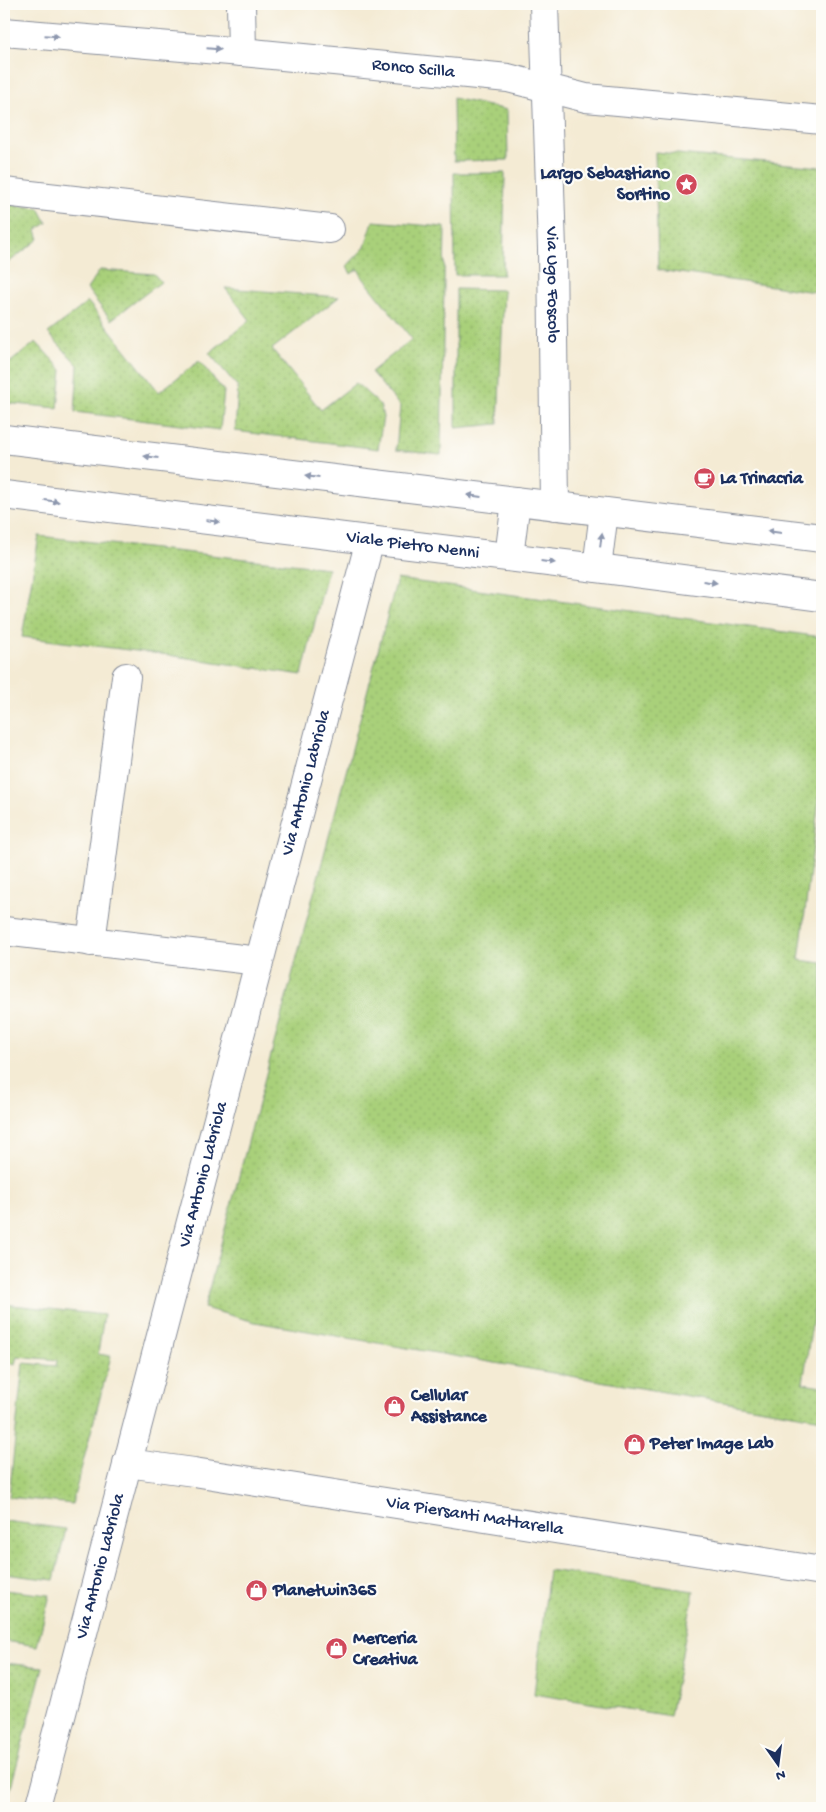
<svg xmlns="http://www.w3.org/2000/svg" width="826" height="1812" font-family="'Gochi Hand',sans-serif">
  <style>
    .grass { fill: url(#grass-dots); stroke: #62806c }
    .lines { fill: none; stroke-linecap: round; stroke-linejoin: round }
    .minor-casing { stroke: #888d99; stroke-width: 30 }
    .minor { stroke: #fff; stroke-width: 28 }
    .oneway { fill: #8d97ae }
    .labels { text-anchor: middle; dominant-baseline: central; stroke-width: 4.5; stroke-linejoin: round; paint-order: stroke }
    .street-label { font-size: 18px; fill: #1b2f5e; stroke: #fdfcf7 }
    .poi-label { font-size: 18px; font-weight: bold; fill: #1b2f5e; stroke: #fdfcf7; text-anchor: start }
  </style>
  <defs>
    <pattern id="grass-dots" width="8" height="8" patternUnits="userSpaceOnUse" patternTransform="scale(1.25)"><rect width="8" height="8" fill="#a9d07a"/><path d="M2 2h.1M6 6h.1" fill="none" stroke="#91b36c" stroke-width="1.8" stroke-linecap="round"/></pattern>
  </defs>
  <rect width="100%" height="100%" fill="#fdfcf7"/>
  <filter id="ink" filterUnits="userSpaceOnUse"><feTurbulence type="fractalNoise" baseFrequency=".02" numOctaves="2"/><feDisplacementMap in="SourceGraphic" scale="10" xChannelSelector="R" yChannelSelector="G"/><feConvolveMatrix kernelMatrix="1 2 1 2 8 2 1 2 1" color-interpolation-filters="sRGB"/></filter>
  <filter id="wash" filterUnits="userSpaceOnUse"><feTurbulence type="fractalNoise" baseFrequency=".0096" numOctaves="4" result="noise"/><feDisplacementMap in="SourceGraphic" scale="20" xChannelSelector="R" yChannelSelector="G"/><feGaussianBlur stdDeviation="1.12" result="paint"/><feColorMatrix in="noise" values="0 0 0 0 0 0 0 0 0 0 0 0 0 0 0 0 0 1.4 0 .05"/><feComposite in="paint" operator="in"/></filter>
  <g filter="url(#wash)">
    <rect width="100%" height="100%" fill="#f4ebd4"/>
    <g class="grass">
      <polygon points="453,98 507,110 508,160 454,161"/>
      <polygon points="655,152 822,167 822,293 658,270"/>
      <polygon points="454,173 505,173 503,275 455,275"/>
      <polygon points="4,204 39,208 47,223 36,230 39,239 4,266"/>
      <polygon points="373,221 445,227 441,455 396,450 400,406 371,372 412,339 363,278 358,269 351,274 347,266 365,247"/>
      <polygon points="100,270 154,274 161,282 111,320 87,289"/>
      <polygon points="225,288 339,297 272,349 321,410 356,383 380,405 383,417 378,449 235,431 238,387 209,353 250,320"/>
      <polygon points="456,289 504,290 498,424 456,428"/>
      <polygon points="88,302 159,392 199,361 224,391 220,430 75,412 78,365 48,333"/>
      <polygon points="36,342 62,370 58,408 4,403 4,367"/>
      <polygon points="39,536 328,568 302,675 161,654 22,637"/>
      <polygon points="397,579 822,637 822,775 799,960 822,963 822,1259 803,1383 822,1386 822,1419 255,1322 204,1308"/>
      <polygon points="4,1304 104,1315 98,1354 111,1356 72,1504 9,1497 23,1363 56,1366 57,1360 17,1356 15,1364 4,1363"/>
      <polygon points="5,1521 66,1529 54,1580 4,1574"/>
      <polygon points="549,1570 694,1591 670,1716 534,1694"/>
      <polygon points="4,1590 50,1595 37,1646 4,1641"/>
      <polygon points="4,1663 43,1667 6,1805 4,1805"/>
    </g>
  </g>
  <g filter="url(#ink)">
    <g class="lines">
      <defs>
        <g id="minor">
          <polyline points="241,4 242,52"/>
          <path id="s1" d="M544 4 552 249 555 506"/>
          <path id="s2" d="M4 32 242 52 508 78 586 98 822 120"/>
          <polyline points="4,192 330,229"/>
          <polyline points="4,439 822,538"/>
          <path id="s3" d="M4 495 597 568 822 597"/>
          <polyline points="509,557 516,501"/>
          <polyline points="597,568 604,512"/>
          <polyline points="4,931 259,961"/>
          <polyline points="91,942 126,677"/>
          <path id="s4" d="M127 1463 194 1472 822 1571"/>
          <path id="s5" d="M37 1808 370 540"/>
        </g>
      </defs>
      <use href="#minor" class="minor-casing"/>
      <use href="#minor" class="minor"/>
    </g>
    <defs><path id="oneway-solid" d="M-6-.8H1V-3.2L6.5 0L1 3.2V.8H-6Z" transform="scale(1.25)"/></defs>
    <g class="oneway">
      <use href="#oneway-solid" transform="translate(52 36) rotate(5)"/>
      <use href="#oneway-solid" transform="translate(214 49) rotate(5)"/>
      <use href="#oneway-solid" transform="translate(151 457) rotate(-173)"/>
      <use href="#oneway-solid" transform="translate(312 477) rotate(-173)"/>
      <use href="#oneway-solid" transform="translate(474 496) rotate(-173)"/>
      <use href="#oneway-solid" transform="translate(52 501) rotate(7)"/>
      <use href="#oneway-solid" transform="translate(213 521) rotate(7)"/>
      <use href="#oneway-solid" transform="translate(774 532) rotate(-173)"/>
      <use href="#oneway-solid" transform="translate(601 540) rotate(-83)"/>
      <use href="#oneway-solid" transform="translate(548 562) rotate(7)"/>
      <use href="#oneway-solid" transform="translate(710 582) rotate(7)"/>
    </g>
  </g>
  <defs>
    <symbol id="sight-disc" viewBox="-11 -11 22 22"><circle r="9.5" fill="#d1495b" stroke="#fdfcf7"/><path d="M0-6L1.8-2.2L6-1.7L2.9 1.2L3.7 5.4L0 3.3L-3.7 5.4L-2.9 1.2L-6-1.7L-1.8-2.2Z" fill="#fff"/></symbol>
    <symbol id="cafe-disc" viewBox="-11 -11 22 22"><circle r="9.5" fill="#d1495b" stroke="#fdfcf7"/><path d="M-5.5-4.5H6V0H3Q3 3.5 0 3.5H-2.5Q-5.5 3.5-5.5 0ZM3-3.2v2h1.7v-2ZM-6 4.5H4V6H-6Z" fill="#fff"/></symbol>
    <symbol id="shop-disc" viewBox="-11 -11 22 22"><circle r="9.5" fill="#d1495b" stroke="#fdfcf7"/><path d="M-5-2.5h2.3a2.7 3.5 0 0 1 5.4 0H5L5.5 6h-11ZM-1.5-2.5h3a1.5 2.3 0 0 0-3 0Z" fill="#fff"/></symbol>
  </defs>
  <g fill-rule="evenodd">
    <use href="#sight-disc" x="674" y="172" width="25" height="25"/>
    <use href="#cafe-disc" x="692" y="466" width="25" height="25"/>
    <use href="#shop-disc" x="382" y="1394" width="25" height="25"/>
    <use href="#shop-disc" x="622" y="1432" width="25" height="25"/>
    <use href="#shop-disc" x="244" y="1578" width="25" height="25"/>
    <use href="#shop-disc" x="324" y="1636" width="25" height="25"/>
  </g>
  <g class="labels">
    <g class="street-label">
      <text stroke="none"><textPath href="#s2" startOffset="411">Ronco Scilla</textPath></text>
      <text stroke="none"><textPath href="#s1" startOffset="281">Via Ugo Foscolo</textPath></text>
      <text stroke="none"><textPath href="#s3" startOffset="412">Viale Pietro Nenni</textPath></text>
      <text stroke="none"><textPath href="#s5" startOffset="1060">Via Antonio Labriola</textPath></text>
      <text stroke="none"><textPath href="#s5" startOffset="655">Via Antonio Labriola</textPath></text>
      <text stroke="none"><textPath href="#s4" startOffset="352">Via Piersanti Mattarella</textPath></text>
      <text stroke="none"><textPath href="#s5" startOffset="250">Via Antonio Labriola</textPath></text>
    </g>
    <g class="poi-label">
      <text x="670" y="174" text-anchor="end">Largo Sebastiano<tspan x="670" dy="21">Sortino</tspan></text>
      <text x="720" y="479">La Trinacria</text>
      <text x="411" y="1396">Cellular<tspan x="411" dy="21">Assistance</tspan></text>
      <text x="650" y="1444">Peter Image Lab</text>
      <text x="273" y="1591">Planetwin365</text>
      <text x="353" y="1639">Merceria<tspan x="353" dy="21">Creativa</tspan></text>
    </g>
  </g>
  <rect width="826" height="1812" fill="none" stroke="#fdfcf7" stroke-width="20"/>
  <g transform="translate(778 1764) rotate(166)" stroke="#fdfcf7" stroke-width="4" paint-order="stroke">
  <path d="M0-4L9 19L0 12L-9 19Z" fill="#1b2f5e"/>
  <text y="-8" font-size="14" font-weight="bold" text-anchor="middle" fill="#1b2f5e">N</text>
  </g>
</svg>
